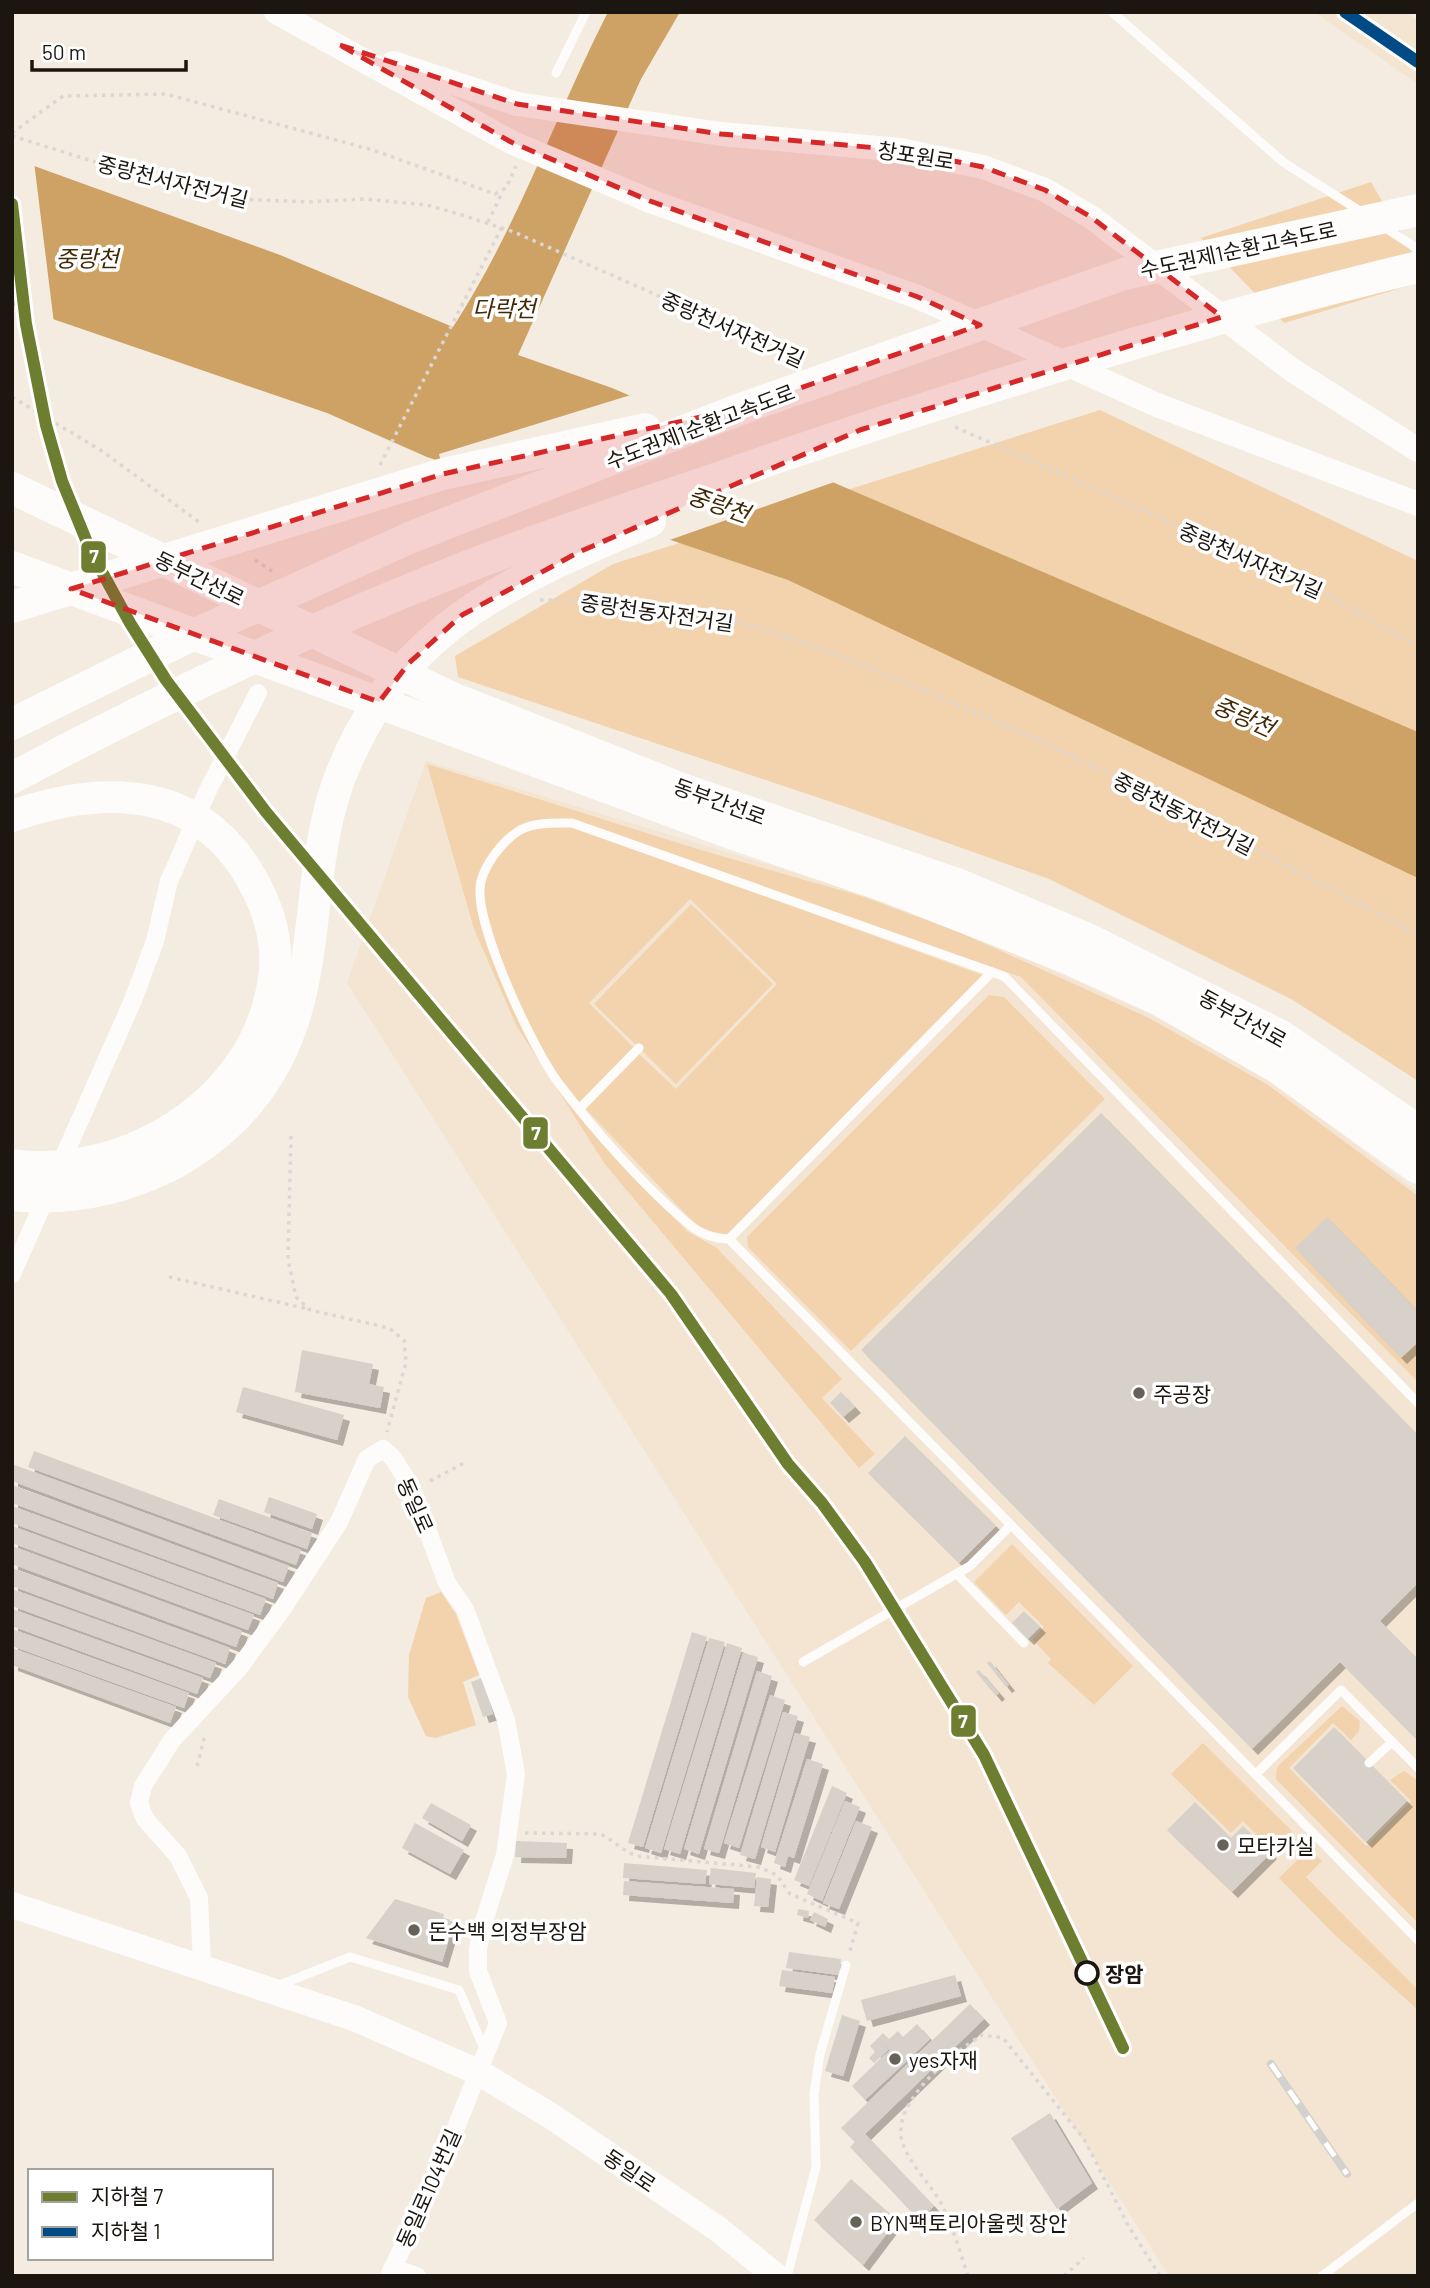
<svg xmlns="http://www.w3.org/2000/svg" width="1430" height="2288" font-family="Barlow,'Noto Sans KR',sans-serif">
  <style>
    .built { fill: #f4e4d2 }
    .green { fill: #f2d3ad }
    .water { fill: #cda264 }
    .pier { fill: #f4ebe1 }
    .building { fill: #d7d1c9; filter: url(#shadow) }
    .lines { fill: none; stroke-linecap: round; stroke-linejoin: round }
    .path { stroke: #dad7d4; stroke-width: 3.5; stroke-dasharray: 3.5 5; stroke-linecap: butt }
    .lane { stroke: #fdfcfa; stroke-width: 9 }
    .street { stroke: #fdfcfa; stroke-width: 18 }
    .secondary { stroke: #fdfcfa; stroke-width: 24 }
    .primary { stroke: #fdfcfa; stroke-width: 26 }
    .highway { stroke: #fdfcfa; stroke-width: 32 }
    .rail-casing { stroke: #d3d1cd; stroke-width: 8 }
    .rail { stroke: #fff; stroke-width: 5; stroke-dasharray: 16; stroke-linecap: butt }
    .metro-1-casing { stroke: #fff; stroke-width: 18 }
    .metro-2-casing { stroke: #fff; stroke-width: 18 }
    .metro-1 { stroke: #6e7e31; stroke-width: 12 }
    .metro-2 { stroke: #004a85; stroke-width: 12 }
    .marked { fill: #d62828; fill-opacity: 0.2; stroke: #d62828; stroke-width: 5; stroke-dasharray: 14 9; stroke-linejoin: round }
    .poi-dot { fill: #676158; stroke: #fff; stroke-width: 2.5 }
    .stop-dot { fill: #fff; stroke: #1b160f; stroke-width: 3.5 }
    .labels { text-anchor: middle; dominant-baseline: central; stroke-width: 7; stroke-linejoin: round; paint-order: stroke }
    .street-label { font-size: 21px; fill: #1b160f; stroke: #fff }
    .poi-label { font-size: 21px; fill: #1b160f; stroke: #fff; text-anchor: start }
    .stop-label { font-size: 21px; font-weight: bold; fill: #1b160f; stroke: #fff; text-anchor: start }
    .water-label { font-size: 23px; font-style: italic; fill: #412905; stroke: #fff }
    .line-badge { stroke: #fff; stroke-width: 2.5 }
    .badge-label { font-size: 19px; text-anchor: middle; font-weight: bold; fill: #fff }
  </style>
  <defs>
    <filter id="shadow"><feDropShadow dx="6" dy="6" stdDeviation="0" flood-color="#0004"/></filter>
  </defs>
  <rect width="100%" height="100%" fill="#f4ebe1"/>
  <g class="built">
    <polygon points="1314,12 1405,12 1418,21 1418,84"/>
    <polygon points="426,761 865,894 962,930 1151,1015 1270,1081 1418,1192 1418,2276 1169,2276 347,983"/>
  </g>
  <g class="green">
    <polygon points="1371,182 1418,263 1418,283 1284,323 1201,238"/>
    <polygon points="1100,410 1418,561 1418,1081 1293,1000 1049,879 849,808 458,677 455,656 613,564"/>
    <path d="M427 764 704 851 864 897 961 933 1149 1018 1268 1085 1418 1196V1382L1021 977 572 820 518 828C503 844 483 861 477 884 468 917 537 1048 554 1084L517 1027 474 929Z"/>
    <path d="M548 826 571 827 600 836 982 975 727 1236 711 1234 693 1222 586 1109 639 1054 676 1089 777 984 690 899 589 1003 634 1048 580 1103C536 1053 509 989 491 926 488 915 483 902 483 890 484 870 505 843 522 834 530 830 540 829 548 826Z"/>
    <polygon points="691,904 773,984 676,1084 594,1004"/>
    <polygon points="989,995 1004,997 1105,1099 851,1351 748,1247 747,1237"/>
    <polygon points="556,1087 618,1160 687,1231 717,1248 842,1379 822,1398 875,1454 859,1468 604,1163"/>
    <polygon points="1012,1544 1133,1666 1094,1705 1048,1663 1051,1659 1032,1639 1044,1627 1019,1602 1006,1615 974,1582"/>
    <polygon points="441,1592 456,1614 479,1675 463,1682 476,1725 436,1738 426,1736 408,1697 409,1655 426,1598"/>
    <polygon points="1342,1706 1360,1721 1359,1731 1351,1740 1333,1723 1289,1768 1366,1846 1411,1801 1390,1780 1404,1771 1418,1781 1418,1923 1276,1779 1277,1767"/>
    <polygon points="1203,1743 1292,1831 1272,1850 1243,1821 1231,1833 1171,1774"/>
    <polygon points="1309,1849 1322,1861 1306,1877 1418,1990 1418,2010 1334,1934 1279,1878"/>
  </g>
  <path class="water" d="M608 12H680L641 79 518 355 612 388 1418 732V878L788 580 427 457 327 413 12 305V158L280 255 453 327C518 227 554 118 608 12Z"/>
  <g class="pier">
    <polygon points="12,154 34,162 54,323 23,312 12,242"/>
    <polygon points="634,394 837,481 664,542 442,466 439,454"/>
  </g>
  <g class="building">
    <polygon points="1101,1113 1418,1435 1418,1583 1380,1621 1418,1659 1418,1741 1340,1662 1252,1749 861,1350"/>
    <polygon points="1327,1217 1418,1311 1418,1342 1401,1358 1295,1248"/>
    <polygon points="302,1350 373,1364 369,1384 384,1387 380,1408 295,1392"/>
    <polygon points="243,1387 344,1415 337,1440 236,1412"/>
    <polygon points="841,1392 855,1407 843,1417 830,1403"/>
    <polygon points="905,1436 996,1526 959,1563 868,1473"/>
    <polygon points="34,1451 301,1550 296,1565 28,1467"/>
    <polygon points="12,1464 289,1566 283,1582 12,1481"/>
    <polygon points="12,1485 278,1583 273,1599 12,1503"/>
    <polygon points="269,1497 317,1514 312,1529 264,1512"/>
    <polygon points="219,1499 312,1533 307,1549 213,1515"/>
    <polygon points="12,1506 266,1599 260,1615 12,1523"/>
    <polygon points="12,1526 254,1615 248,1630 12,1543"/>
    <polygon points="12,1546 242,1631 236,1647 12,1564"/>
    <polygon points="12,1568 230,1648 225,1664 12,1586"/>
    <polygon points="12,1589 216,1663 210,1678 12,1606"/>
    <polygon points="12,1609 203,1678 197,1694 12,1626"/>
    <polygon points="1024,1611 1040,1627 1028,1639 1012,1623"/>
    <polygon points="12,1629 189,1693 184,1708 12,1646"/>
    <polygon points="692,1632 707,1637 643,1847 628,1843"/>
    <polygon points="709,1638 725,1642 661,1853 645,1848"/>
    <polygon points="727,1643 742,1648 680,1854 664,1849"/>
    <polygon points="12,1648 176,1707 170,1723 12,1665"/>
    <polygon points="743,1653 758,1657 699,1854 684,1849"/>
    <polygon points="990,1661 1009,1685 1006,1687 987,1663"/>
    <polygon points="979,1670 999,1693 996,1696 976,1672"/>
    <polygon points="757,1671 772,1676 719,1853 704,1849"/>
    <polygon points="482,1678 493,1714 483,1717 471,1682"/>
    <polygon points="770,1695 785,1700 739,1848 724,1843"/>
    <polygon points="783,1712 798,1716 755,1859 740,1855"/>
    <polygon points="1334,1727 1407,1801 1366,1842 1293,1768"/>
    <polygon points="795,1733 810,1737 775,1852 761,1847"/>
    <polygon points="807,1759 823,1764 794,1858 788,1856 785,1867 774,1863"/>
    <polygon points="832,1786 847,1793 809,1886 794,1880"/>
    <polygon points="845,1801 860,1807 822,1901 807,1894"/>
    <polygon points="1195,1802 1231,1838 1243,1826 1271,1853 1232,1892 1167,1830"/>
    <polygon points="431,1803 471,1825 462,1841 422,1818"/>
    <polygon points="856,1821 872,1827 839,1909 823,1903"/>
    <polygon points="415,1823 464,1850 450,1874 402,1848"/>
    <polygon points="516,1841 567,1843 566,1858 515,1857"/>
    <polygon points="624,1863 707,1870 705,1884 623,1878"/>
    <polygon points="711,1868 756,1873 754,1888 709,1884"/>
    <polygon points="757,1877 771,1879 768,1907 754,1906"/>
    <polygon points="624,1881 734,1889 733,1903 623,1895"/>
    <polygon points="395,1899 444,1914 443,1918 454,1922 442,1962 366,1938"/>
    <polygon points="798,1909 809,1911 808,1918 797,1915"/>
    <polygon points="814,1912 828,1919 825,1927 810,1920"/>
    <polygon points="789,1952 841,1959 839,1975 786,1968"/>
    <polygon points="782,1970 835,1977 832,1993 779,1986"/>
    <polygon points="955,1975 961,1996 867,2021 861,2000"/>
    <polygon points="970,2004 984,2019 865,2134 934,2206 919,2220 850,2147 855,2142 841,2128"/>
    <polygon points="842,2015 860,2021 843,2076 825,2071"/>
    <polygon points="917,2024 930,2039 865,2100 852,2086 889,2051 893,2054 883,2043 888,2050 874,2063 869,2058 875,2052 870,2046 883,2033 889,2039 898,2031 903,2037"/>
    <polygon points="1050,2113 1092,2183 1057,2209 1011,2138"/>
    <polygon points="851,2179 897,2220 863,2265 814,2220"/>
  </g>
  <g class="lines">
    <g class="path">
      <polyline points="12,133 63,96 166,94 373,150 495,194 506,188 516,166"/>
      <polyline points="12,136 118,169 237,199 309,202 365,199 427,205 459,214 514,232 804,360"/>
      <polyline points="488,222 502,193"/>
      <polyline points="12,397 102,451 199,522"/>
      <polyline points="955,427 1292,576 1418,646"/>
      <polyline points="380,465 502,227"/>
      <polyline points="255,560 272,571"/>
      <path d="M540 600C606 600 675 606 740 623 797 637 854 662 909 684 1084 754 1250 847 1418 934"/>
      <polyline points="291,1136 288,1259 296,1297 310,1310 389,1328 404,1340 406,1362 387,1432"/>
      <polyline points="169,1277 308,1309"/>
      <polyline points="430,1481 464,1463"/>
      <polyline points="197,1766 205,1735"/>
      <path d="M525 1833 600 1834C614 1840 622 1851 637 1856L758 1867 777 1875 790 1894 858 1923 850 1951"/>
      <path d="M968 2276C960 2252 953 2227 942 2205 931 2184 908 2163 902 2141 891 2102 953 2053 982 2035L1003 2038 1084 2139 1129 2227 1160 2276"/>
      <polyline points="1064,2276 1084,2258"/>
    </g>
    <g class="lane">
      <polyline points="1112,12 1283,162 1363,213"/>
      <polyline points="556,73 586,12"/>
      <polyline points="1384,227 1418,249"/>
      <polyline points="580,1108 639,1048"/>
      <path d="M729 1239C714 1238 702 1235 690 1225 648 1191 593 1129 560 1085 534 1052 478 931 480 890 480 869 502 841 520 830 535 822 555 823 572 823L992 972"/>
      <polyline points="1011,1525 1418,1940"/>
      <polyline points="957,1574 1024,1643"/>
      <polyline points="803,1662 970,1566 1011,1525 729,1239 992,972 1005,977 1418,1403"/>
      <polyline points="1369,1763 1392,1742"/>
      <polyline points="1256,1774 1341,1690 1418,1768"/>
      <polyline points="277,1986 350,1957 459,1990 485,2051"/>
      <polyline points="787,2276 816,2167 814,2094 820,2054 846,1965"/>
      <polyline points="1322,2276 1418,2203"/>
    </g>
    <g class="street">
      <polyline points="12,1274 133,1000 155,941 169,881 178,861 207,792 258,693"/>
      <polyline points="202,1967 199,1898 178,1856 145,1819 139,1803 143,1786 172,1740 239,1668 283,1608 339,1522 367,1459 383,1449 392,1457 411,1486 447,1583 465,1609 506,1720 516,1774 505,1855 483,1924 478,1949 478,1971 498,2023 441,2165 389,2276"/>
      <polyline points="392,2268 417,2276"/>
    </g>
    <g class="secondary">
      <polyline points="276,12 511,142 650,201 918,297 1157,405 1418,504"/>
      <polyline points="393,63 517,104 721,134 900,150 983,167 1045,190 1091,217 1292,370 1418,450"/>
    </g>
    <polyline class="primary" points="12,1905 354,2018 478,2072 551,2116 718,2229 776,2276"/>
    <g class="highway">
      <polyline points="12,488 450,697 682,789 957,884 1090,940 1281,1036 1418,1131"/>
      <polyline points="12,567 728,832 893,889 1065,957 1160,1000 1278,1068 1418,1168"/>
      <polyline points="12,607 443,474 645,429"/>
      <polyline points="12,724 182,640 414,536 746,407 1124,274 1418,210"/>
      <path d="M12 778C156 701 304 631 456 571 556 531 659 499 761 463 978 389 1195 321 1418 267"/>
      <path d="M12 816C105 784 200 785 253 881 269 910 279 944 274 978 259 1099 128 1181 12 1165"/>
      <path d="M12 1195C68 1201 121 1190 171 1165 201 1149 227 1128 249 1102 323 1012 303 910 331 805 341 768 359 732 380 700 443 605 550 565 650 521"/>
    </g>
    <defs>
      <polyline id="rail" points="1271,2064 1347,2174"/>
    </defs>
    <use href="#rail" class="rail-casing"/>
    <use href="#rail" class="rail"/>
    <defs>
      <polyline id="metro-1" points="12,204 26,324 46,425 62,481 91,552 130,623 166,680 266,812 671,1294 788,1464 822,1503 865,1562 984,1755 1123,2048"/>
      <polyline id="metro-2" points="1345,12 1418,62"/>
    </defs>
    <use href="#metro-1" class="metro-1-casing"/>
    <use href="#metro-2" class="metro-2-casing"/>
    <use href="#metro-1" class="metro-1"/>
    <use href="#metro-2" class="metro-2"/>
  </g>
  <path class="marked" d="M340 45 517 104 721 134 900 150 983 167 1045 190 1091 217 1222 317 860 430 579 552 462 615 409 663 379 702 71 589 443 474 746 407 980 325 918 297 650 201 511 142Z"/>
  <g class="poi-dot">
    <circle cx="1139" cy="1393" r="7"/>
    <circle cx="1223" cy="1845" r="7"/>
    <circle cx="414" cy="1930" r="7"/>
    <circle cx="895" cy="2059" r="7"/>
    <circle cx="856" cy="2222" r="7"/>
  </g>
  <circle class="stop-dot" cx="1087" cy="1973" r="11"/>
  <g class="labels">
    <g class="street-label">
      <text transform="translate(916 155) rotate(9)">창포원로</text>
      <text transform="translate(173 181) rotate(14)">중랑천서자전거길</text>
      <text transform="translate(1238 249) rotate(-12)">수도권제1순환고속도로</text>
      <text transform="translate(733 329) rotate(24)">중랑천서자전거길</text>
      <text transform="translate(700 426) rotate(-21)">수도권제1순환고속도로</text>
      <text transform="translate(1251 560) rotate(24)">중랑천서자전거길</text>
      <text transform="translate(200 578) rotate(26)">동부간선로</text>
      <text transform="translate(657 612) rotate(8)">중랑천동자전거길</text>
      <text transform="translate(720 801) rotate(20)">동부간선로</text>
      <text transform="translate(1184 813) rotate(27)">중랑천동자전거길</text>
      <text transform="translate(1243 1018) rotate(29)">동부간선로</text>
      <text transform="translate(416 1505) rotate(66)">동일로</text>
      <text transform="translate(630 2170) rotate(34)">동일로</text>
      <text transform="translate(428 2188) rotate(-66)">동일로104번길</text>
    </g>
    <g class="poi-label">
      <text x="1153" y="1393">주공장</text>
      <text x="1237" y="1845">모타카실</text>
      <text x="428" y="1930">돈수백 의정부장암</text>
      <text x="909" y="2059">yes자재</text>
      <text x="870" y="2222">BYN팩토리아울렛 장안</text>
    </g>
    <g class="stop-label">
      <text x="1105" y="1973">장암</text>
    </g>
    <g class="water-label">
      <text x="87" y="258">중랑천</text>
      <text x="504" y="308">다락천</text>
      <text transform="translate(719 504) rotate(19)">중랑천</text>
      <text transform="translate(1244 716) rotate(24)">중랑천</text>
    </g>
  </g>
  <g class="line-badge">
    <rect x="80" y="540" width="27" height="34" rx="7" fill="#6e7e31"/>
    <rect x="522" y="1116" width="27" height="34" rx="7" fill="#6e7e31"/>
    <rect x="950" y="1704" width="27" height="34" rx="7" fill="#6e7e31"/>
  </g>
  <g class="badge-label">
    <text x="94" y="563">7</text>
    <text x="536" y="1140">7</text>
    <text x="963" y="1728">7</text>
  </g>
  <rect width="1430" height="2288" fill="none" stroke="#1b160f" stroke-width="28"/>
  <rect x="28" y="2169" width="245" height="91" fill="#ffffff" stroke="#a4a29f" stroke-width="2"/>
  <rect x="42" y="2192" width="35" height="10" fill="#6e7e31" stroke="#a4a29f" stroke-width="2"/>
  <text x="91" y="2204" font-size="21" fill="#1b160f">지하철 7</text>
  <rect x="42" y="2227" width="35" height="10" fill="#004a85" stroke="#a4a29f" stroke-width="2"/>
  <text x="91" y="2239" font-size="21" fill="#1b160f">지하철 1</text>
  <path d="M32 60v10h154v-10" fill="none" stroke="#1b160f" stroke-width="3.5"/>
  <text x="42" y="60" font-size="21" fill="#1b160f" stroke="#ffffff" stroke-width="5" paint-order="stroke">50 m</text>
</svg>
